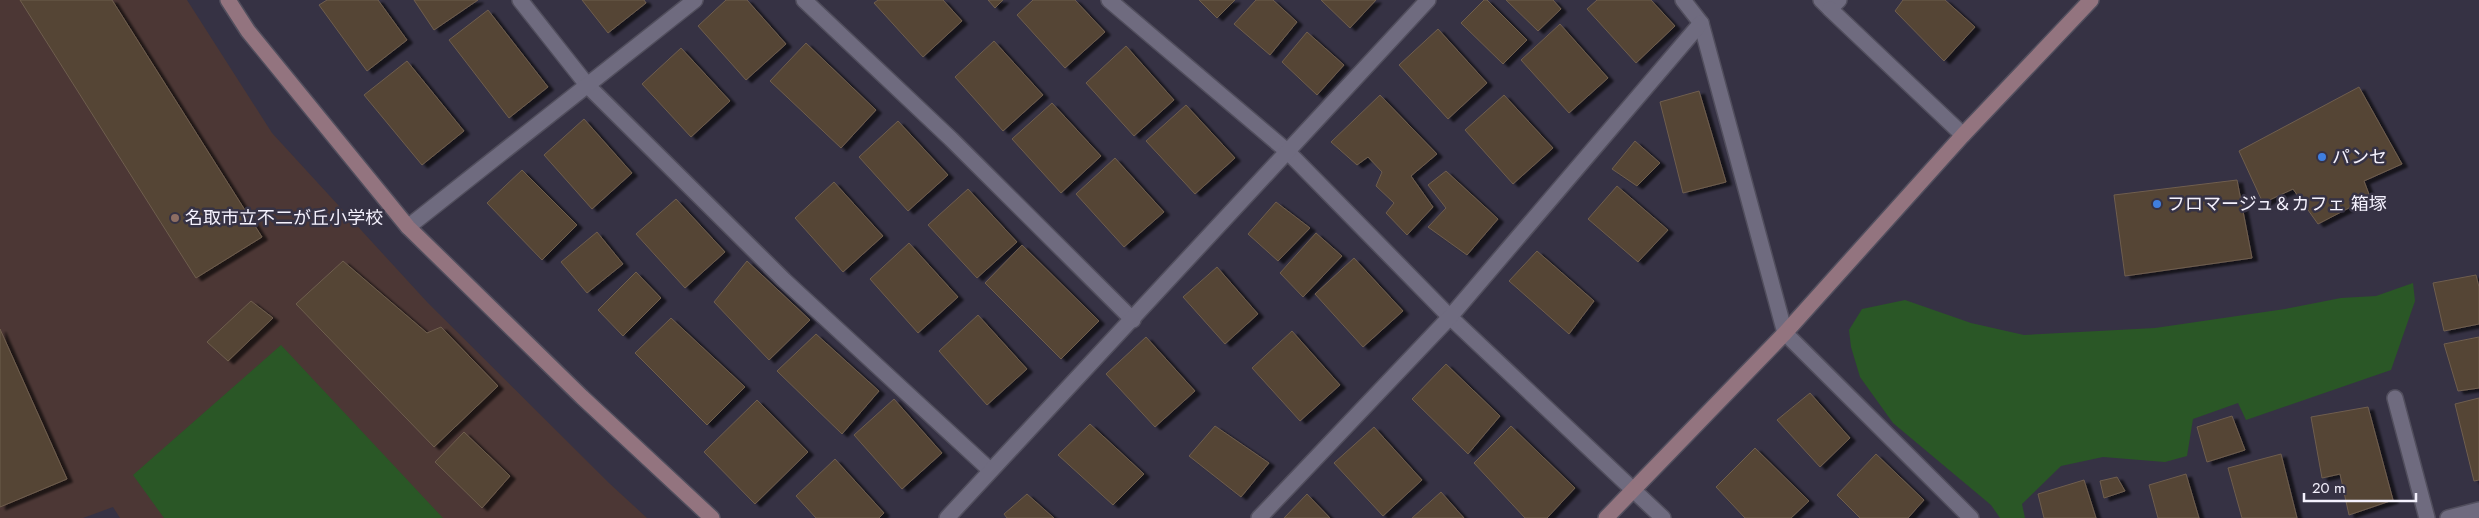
<svg xmlns="http://www.w3.org/2000/svg" width="2479" height="518" font-family="Jost,'Noto Sans JP',sans-serif">
  <style>
    .education { fill: #4c3735 }
    .green { fill: #2a5726 }
    .building { fill: #544435; stroke: #6f5e4e; filter: url(#shadow) }
    .lines { fill: none; stroke-linecap: round; stroke-linejoin: round }
    .street-casing { stroke: #514e5d; stroke-width: 18 }
    .secondary-casing { stroke: #514e5d; stroke-width: 18 }
    .street { stroke: #6f6b7f; stroke-width: 15 }
    .secondary { stroke: #93747f; stroke-width: 15 }
    .shop-dot { fill: #3f7fe0; stroke: #363244; stroke-width: 2 }
    .education-dot { fill: #8d6e63; stroke: #363244; stroke-width: 2 }
    .labels { text-anchor: middle; dominant-baseline: central; stroke-width: 5; stroke-linejoin: round; paint-order: stroke }
    .poi-label { font-size: 18px; fill: #f4f1fd; stroke: #363244; text-anchor: start }
  </style>
  <defs>
    <filter id="shadow"><feDropShadow dx="5.5" dy="3" stdDeviation="1" flood-color="#0009"/></filter>
  </defs>
  <rect width="100%" height="100%" fill="#363244"/>
  <polygon class="education" points="0,0 187,0 272,133 428,303 609,483 647,518 120,518 113,507 83,518 0,518"/>
  <g class="green">
    <polygon points="2413,283 2415,301 2391,370 2246,420 2238,403 2193,419 2187,456 2165,462 2103,457 2061,466 2022,504 2025,518 2000,518 1991,505 1893,423 1860,377 1851,347 1849,330 1862,309 1905,300 1971,323 2024,335 2155,328 2285,309 2341,298 2376,296"/>
    <polygon points="281,345 443,518 164,518 133,475"/>
  </g>
  <g class="building">
    <polygon points="20,0 112,0 262,237 196,278"/>
    <polygon points="327,0 378,0 407,40 367,71 319,5"/>
    <polygon points="414,0 478,0 434,30"/>
    <polygon points="582,0 644,0 646,3 608,33"/>
    <polygon points="726,0 747,0 786,44 746,80 698,26"/>
    <polygon points="878,0 943,0 962,21 923,57 874,3"/>
    <polygon points="988,0 1003,0 995,8"/>
    <polygon points="1033,0 1075,0 1105,32 1065,68 1017,15"/>
    <polygon points="1199,0 1235,0 1217,18"/>
    <polygon points="1256,0 1273,0 1297,22 1270,55 1234,24"/>
    <polygon points="1321,0 1376,0 1350,28"/>
    <polygon points="1484,0 1487,0 1527,40 1503,64 1461,23"/>
    <polygon points="1506,0 1553,0 1561,9 1538,31"/>
    <polygon points="1597,0 1651,0 1675,26 1636,63 1587,9"/>
    <polygon points="1903,0 1945,0 1975,27 1944,61 1895,11"/>
    <polygon points="488,10 548,87 509,118 449,40"/>
    <polygon points="1560,24 1608,78 1569,113 1521,60"/>
    <polygon points="1438,29 1487,83 1448,119 1399,65"/>
    <polygon points="1307,32 1344,65 1317,95 1282,62"/>
    <polygon points="994,41 1043,95 1003,131 955,77"/>
    <polygon points="806,43 876,110 841,148 770,81"/>
    <polygon points="1126,46 1174,100 1134,136 1086,83"/>
    <polygon points="681,48 730,101 691,137 642,84"/>
    <polygon points="407,61 464,131 422,165 364,95"/>
    <polygon points="2359,87 2402,164 2364,181 2370,197 2318,224 2293,189 2263,203 2239,151"/>
    <polygon points="1699,91 1726,182 1683,193 1660,102"/>
    <polygon points="1380,95 1437,154 1411,176 1433,207 1407,235 1386,213 1394,203 1376,186 1382,172 1368,157 1357,165 1331,142"/>
    <polygon points="1504,95 1553,148 1513,184 1465,130"/>
    <polygon points="1052,103 1101,156 1061,193 1012,139"/>
    <polygon points="1186,105 1235,158 1195,194 1146,141"/>
    <polygon points="584,119 632,173 592,209 544,155"/>
    <polygon points="898,121 948,175 908,211 859,157"/>
    <polygon points="1635,141 1660,163 1637,186 1612,169"/>
    <polygon points="1115,158 1164,212 1124,247 1076,194"/>
    <polygon points="522,170 577,225 542,260 487,203"/>
    <polygon points="1446,171 1498,219 1467,255 1428,227 1446,208 1428,185"/>
    <polygon points="2237,180 2252,258 2125,276 2114,195"/>
    <polygon points="834,182 883,236 843,272 795,218"/>
    <polygon points="1617,186 1668,230 1638,262 1588,219"/>
    <polygon points="968,189 1017,242 977,278 928,225"/>
    <polygon points="676,199 725,252 685,288 636,234"/>
    <polygon points="1276,202 1310,228 1278,261 1248,234"/>
    <polygon points="597,232 623,264 587,293 561,262"/>
    <polygon points="1316,233 1342,256 1303,297 1280,273"/>
    <polygon points="909,243 958,297 918,333 870,279"/>
    <polygon points="1022,245 1099,321 1061,359 985,283"/>
    <polygon points="1537,251 1594,301 1569,334 1509,281"/>
    <polygon points="1354,258 1403,311 1363,347 1315,294"/>
    <polygon points="343,261 427,333 441,327 498,386 434,447 296,304"/>
    <polygon points="747,261 810,320 769,360 714,302"/>
    <polygon points="1217,267 1258,314 1225,344 1183,297"/>
    <polygon points="636,272 661,298 623,336 598,310"/>
    <polygon points="2476,275 2479,287 2479,324 2444,331 2433,283"/>
    <polygon points="251,301 273,318 228,361 207,342"/>
    <polygon points="978,315 1027,369 987,405 939,351"/>
    <polygon points="671,318 745,387 707,425 635,353"/>
    <polygon points="0,329 67,479 0,507"/>
    <polygon points="1292,331 1340,385 1300,421 1252,368"/>
    <polygon points="816,334 879,391 842,434 777,371"/>
    <polygon points="1146,337 1195,391 1155,427 1106,374"/>
    <polygon points="2479,337 2479,388 2458,391 2444,344"/>
    <polygon points="1446,364 1500,416 1468,454 1412,399"/>
    <polygon points="1810,393 1850,438 1820,467 1777,420"/>
    <polygon points="2479,398 2479,480 2474,481 2455,404"/>
    <polygon points="894,399 942,453 902,489 854,435"/>
    <polygon points="757,400 808,452 755,504 704,452"/>
    <polygon points="2368,407 2393,500 2349,515 2340,474 2322,478 2311,417"/>
    <polygon points="2232,416 2245,450 2207,462 2197,427"/>
    <polygon points="1090,424 1144,474 1113,505 1058,455"/>
    <polygon points="1215,426 1269,463 1241,497 1189,456"/>
    <polygon points="1511,426 1575,488 1547,518 1525,518 1474,463"/>
    <polygon points="1374,427 1422,480 1383,516 1334,463"/>
    <polygon points="464,432 510,476 482,508 435,462"/>
    <polygon points="1755,448 1809,501 1791,518 1745,518 1716,487"/>
    <polygon points="1876,454 1924,500 1908,518 1860,518 1837,495"/>
    <polygon points="2281,454 2297,518 2242,518 2228,468"/>
    <polygon points="835,459 884,513 879,518 816,518 796,496"/>
    <polygon points="2186,474 2199,518 2158,518 2149,485"/>
    <polygon points="2117,477 2125,491 2104,498 2100,481"/>
    <polygon points="2084,480 2096,518 2044,518 2038,494"/>
    <polygon points="1441,492 1464,518 1412,518"/>
    <polygon points="1027,494 1054,518 1007,518 1004,514"/>
    <polygon points="1307,494 1330,518 1284,518"/>
  </g>
  <g class="lines">
    <defs>
      <g id="street">
        <polyline points="520,0 588,86 784,280 990,470"/>
        <polyline points="804,0 951,139 1133,320"/>
        <polyline points="1109,0 1287,151 1450,317 1663,518"/>
        <polyline points="1683,0 1701,23 1785,333 1971,518"/>
        <polyline points="1821,0 1830,9 1839,0"/>
        <polyline points="1830,9 1963,135"/>
        <polyline points="408,227 695,0"/>
        <polyline points="2395,398 2427,518"/>
        <polyline points="947,518 1428,0"/>
        <polyline points="1259,518 1450,317 1701,23"/>
        <polyline points="2448,518 2479,510"/>
      </g>
      <g id="secondary">
        <polyline points="228,0 248,31 408,227 582,397 712,518"/>
        <polyline points="1606,518 1785,333 1963,135 2091,0"/>
      </g>
    </defs>
    <use href="#street" class="street-casing"/>
    <use href="#secondary" class="secondary-casing"/>
    <use href="#street" class="street"/>
    <use href="#secondary" class="secondary"/>
  </g>
  <g class="shop-dot">
    <circle cx="2322" cy="157" r="5"/>
    <circle cx="2157" cy="204" r="5"/>
  </g>
  <circle class="education-dot" cx="175" cy="218" r="5"/>
  <g class="labels">
    <g class="poi-label">
      <text x="2332" y="157">パンセ</text>
      <text x="2167" y="204">フロマージュ＆カフェ 箱塚</text>
      <text x="185" y="218">名取市立不二が丘小学校</text>
    </g>
  </g>
  <path d="M2304 493v8h112v-8" fill="none" stroke="#f4f1fd" stroke-width="2.5"/>
  <text x="2312" y="493" font-size="15" fill="#f4f1fd" stroke="#363244" stroke-width="4" paint-order="stroke">20 m</text>
</svg>
